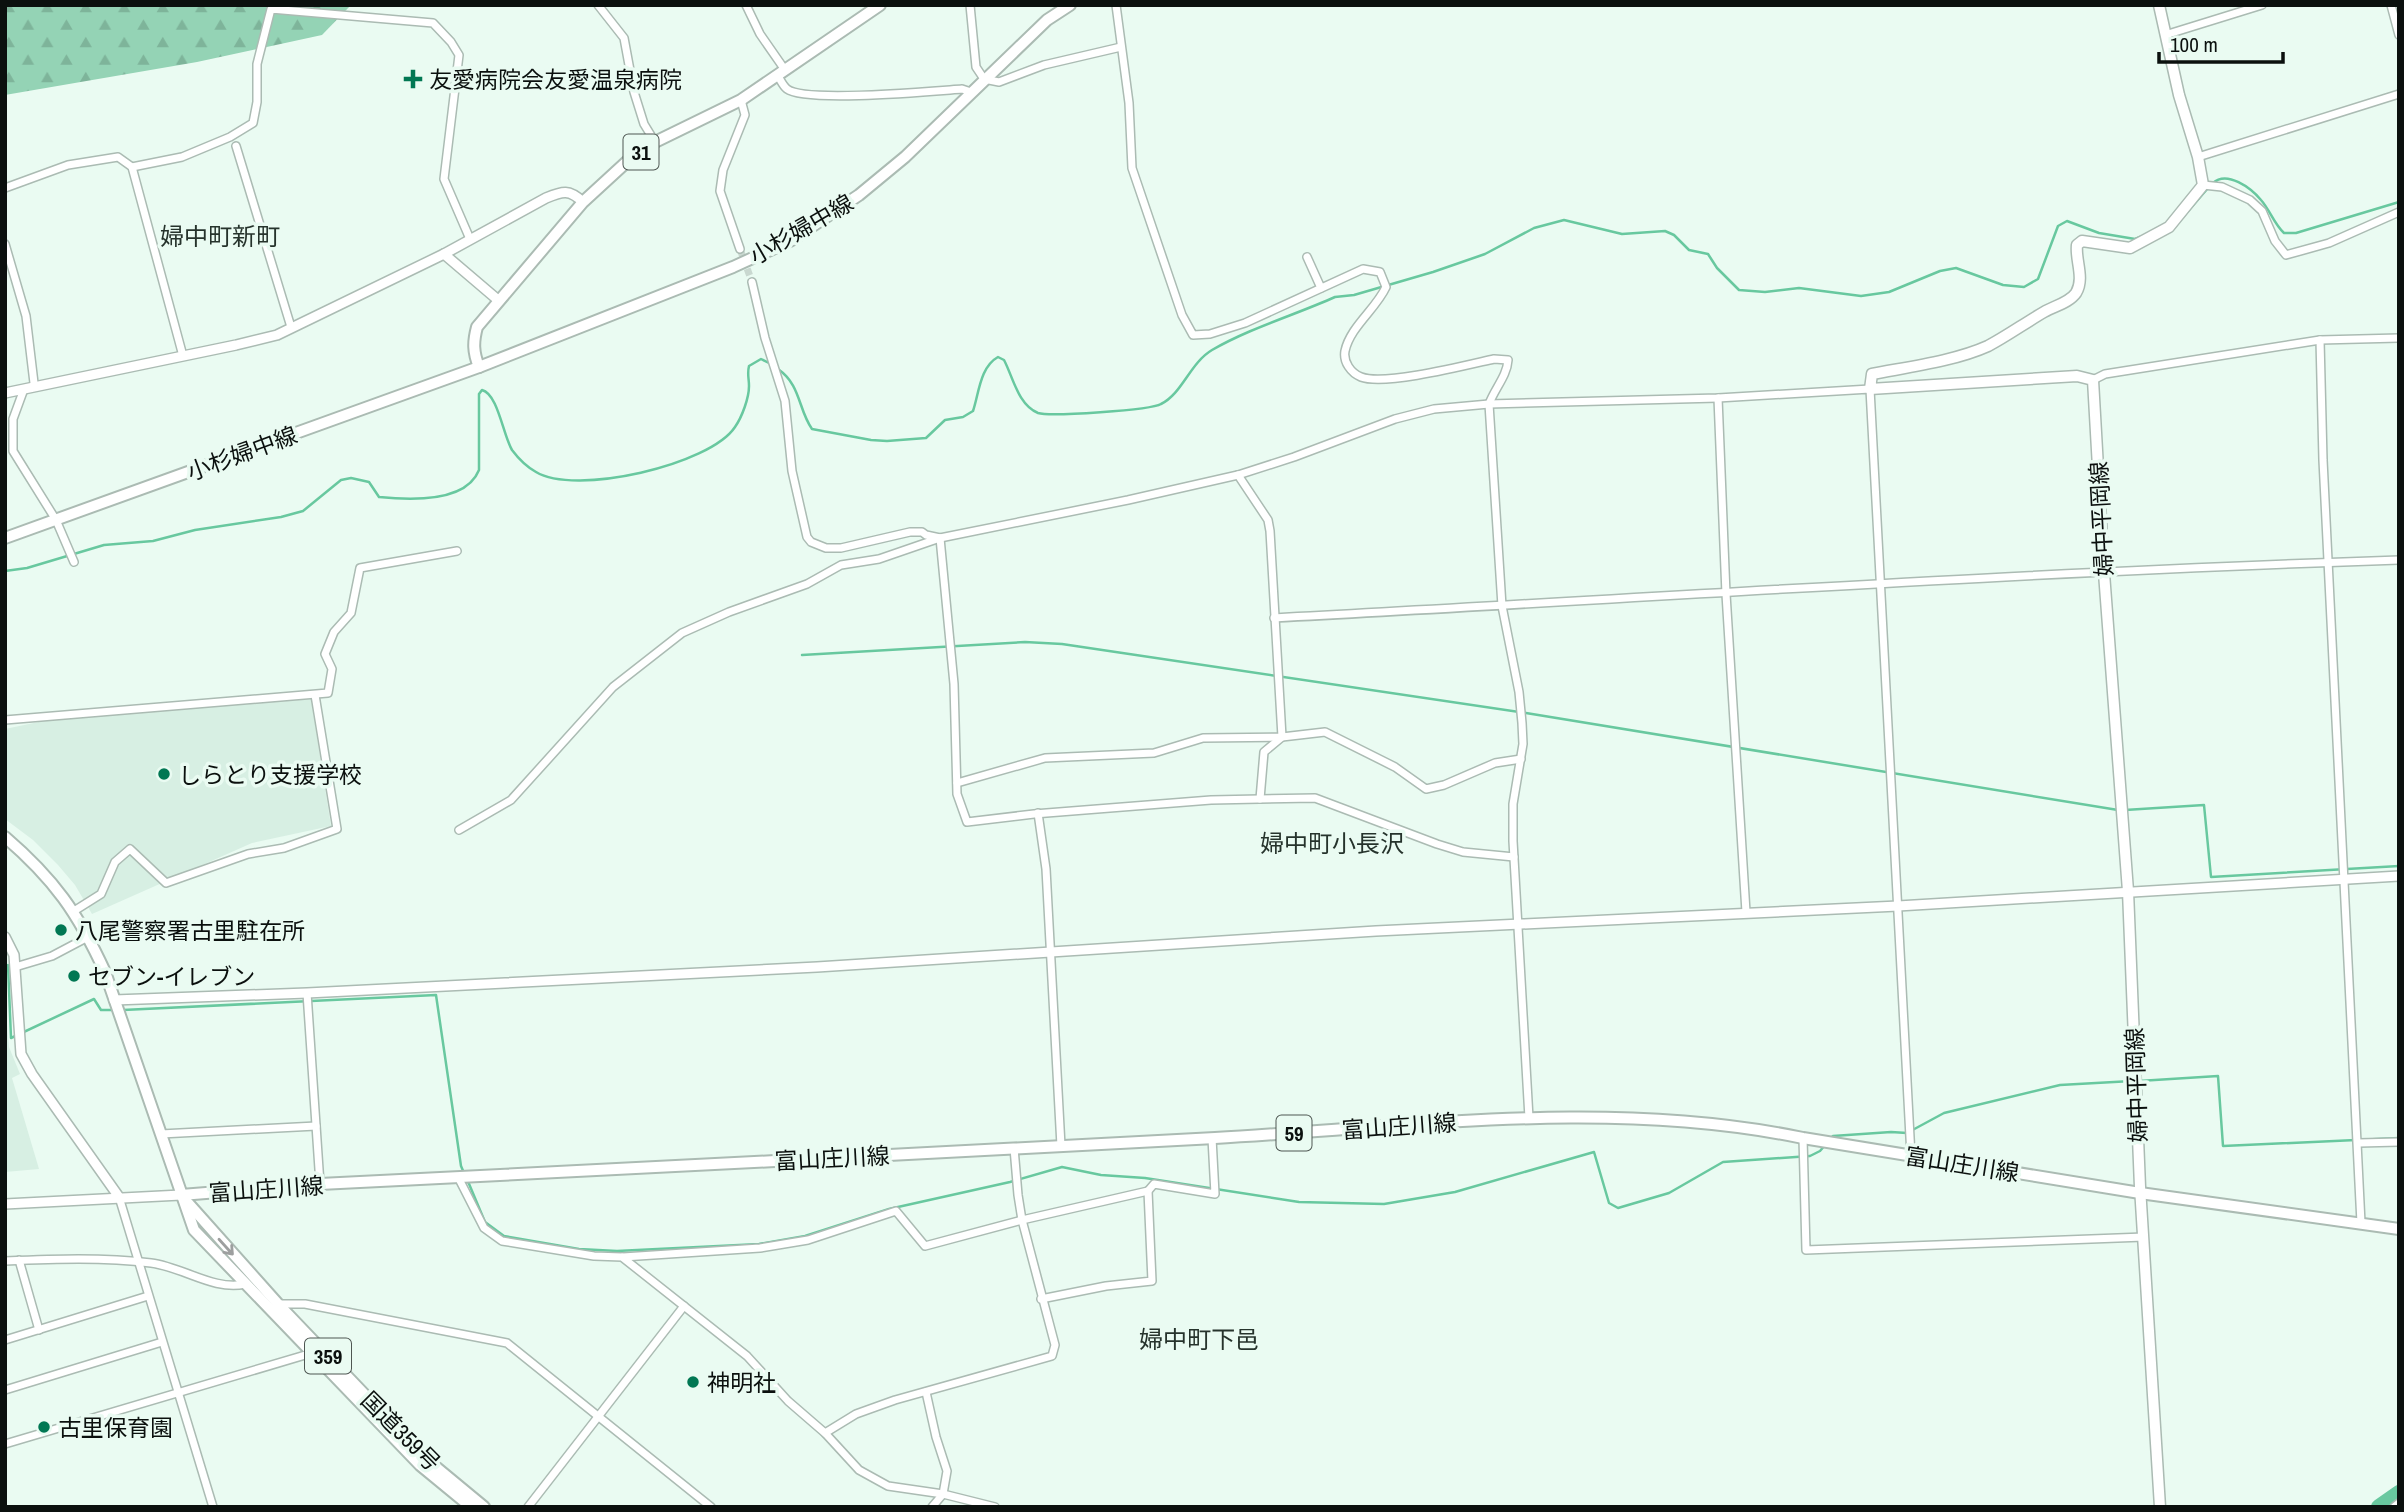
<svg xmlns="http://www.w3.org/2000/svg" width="2404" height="1512" font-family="'Archivo Narrow','Noto Sans JP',sans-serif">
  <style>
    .built { fill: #d7efe3 }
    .forest { fill: url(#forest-firs) }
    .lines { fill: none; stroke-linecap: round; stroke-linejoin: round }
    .stream { stroke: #68c89f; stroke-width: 2.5 }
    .river { stroke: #68c89f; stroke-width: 16 }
    .minor-tunnel { stroke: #c9d8d0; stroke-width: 7; stroke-dasharray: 7 3.5; stroke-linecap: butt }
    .minor-casing { stroke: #abbbb3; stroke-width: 10 }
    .tertiary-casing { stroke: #abbbb3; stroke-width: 12 }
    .secondary-casing { stroke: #abbbb3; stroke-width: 13 }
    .primary-casing { stroke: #abbbb3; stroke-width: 14 }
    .trunk-casing { stroke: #abbbb3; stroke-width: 14 }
    .minor { stroke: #fff; stroke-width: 7 }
    .tertiary { stroke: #fff; stroke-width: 9 }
    .secondary { stroke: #fff; stroke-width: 10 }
    .primary { stroke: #fff; stroke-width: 10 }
    .trunk { stroke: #fff; stroke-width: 10 }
    .oneway { stroke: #9d9f9f }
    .poi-dot { fill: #017753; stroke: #eafbf2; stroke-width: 2.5 }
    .labels { text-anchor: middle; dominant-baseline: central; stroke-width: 7; stroke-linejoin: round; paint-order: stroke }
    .shield { fill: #eafbf2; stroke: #4e5652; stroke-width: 2 }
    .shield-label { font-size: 21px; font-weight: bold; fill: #0b100e }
    .poi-label { font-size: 23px; fill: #0b100e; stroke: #eafbf2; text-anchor: start }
    .street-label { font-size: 23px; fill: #0b100e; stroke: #eafbf2 }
    .neighbourhood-label { font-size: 24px; fill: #26332c; stroke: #eafbf2 }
  </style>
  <defs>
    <pattern id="forest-firs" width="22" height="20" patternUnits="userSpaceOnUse" patternTransform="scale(1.75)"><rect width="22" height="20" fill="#94d3b5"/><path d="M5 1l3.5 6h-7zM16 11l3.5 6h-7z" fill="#7eb49a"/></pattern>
  </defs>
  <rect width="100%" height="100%" fill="#eafbf2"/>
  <g class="built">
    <polygon points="311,699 331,826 252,843 92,914 75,885 58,865 33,840 5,819 5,729 48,720"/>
    <polygon points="5,1002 9,1047 20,1074 12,1078 39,1169 5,1172"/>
  </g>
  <polygon class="forest" points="5,5 351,5 322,35 197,62 5,95"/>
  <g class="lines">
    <g class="stream">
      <path d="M2213 183C2227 170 2251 188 2261 200 2270 210 2274 224 2284 233H2296L2399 202"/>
      <polyline points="2183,217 2208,188"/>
      <path d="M778 369C801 385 798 409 812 429L871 440 887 441 926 438 945 420 963 417 973 411C979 393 980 367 998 357L1004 360C1013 377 1018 405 1038 413 1050 417 1151 410 1161 404 1182 394 1190 363 1212 350 1250 328 1295 315 1335 297L1354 295 1433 272 1485 254 1534 228 1564 220 1622 234 1665 231 1674 235 1689 250 1708 254 1717 268 1739 290 1765 292 1799 288 1861 296 1889 292 1940 271 1956 268 2003 285 2024 287 2038 279 2058 226 2067 221 2099 233 2135 239 2140 237"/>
      <path d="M5 571 27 568 104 545 153 541 195 530 281 517 303 511 341 480 351 478 369 482 379 497C408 500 466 503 479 470V394L482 390C498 394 503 435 512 450 518 458 527 467 536 472 575 496 710 465 735 427 742 417 749 398 749 386 749 378 747 374 749 366L761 359 769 363"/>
      <polyline points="802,655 1025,642 1062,644 1526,713 2118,810"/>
      <polyline points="2125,810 2204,805 2211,877 2399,866"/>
      <polyline points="5,967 8,965 11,1038 94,999 101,1010 113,1010"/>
      <polyline points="123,1010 436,995 461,1166 464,1173"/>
      <polyline points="2139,1081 2218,1076 2223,1146 2399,1138"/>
      <polyline points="1830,1139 1833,1136 1891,1132 1907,1133 1944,1113 2060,1085 2132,1081"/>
      <polyline points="467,1179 485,1222 504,1236 579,1249 617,1251 759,1244 805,1236 889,1209 1010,1182 1062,1167 1101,1175 1145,1178 1299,1202 1384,1204 1455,1192 1594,1152 1609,1203 1618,1208 1669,1193 1723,1162 1810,1156 1820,1151 1826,1144"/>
    </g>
    <polyline class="river" points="2379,1507 2399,1493"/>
    <polyline class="minor-tunnel" points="740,249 752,282"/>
    <defs>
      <g id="minor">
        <polyline points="598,5 624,38 634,92 644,124 655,142"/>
        <polyline points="746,5 760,34 785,70"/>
        <polyline points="970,5 976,67 984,79 999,82 1044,65 1121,47"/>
        <path d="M1116 5 1129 103 1132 168 1182 315 1193 335 1210 334 1245 323 1363 269 1380 272 1386 287C1376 309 1350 327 1345 351 1343 362 1351 373 1361 377 1385 386 1467 365 1494 359L1508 360C1507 376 1495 388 1489 404L1502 606 1519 692 1522 723 1523 744 1513 804V841L1529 1118"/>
        <polyline points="2391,5 2399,35"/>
        <polyline points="2165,35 2262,5"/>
        <path d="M778 76C780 79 783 86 787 89 805 103 934 91 962 89L971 92"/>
        <polyline points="236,146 291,327"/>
        <polyline points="2198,157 2399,94"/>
        <polyline points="132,167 182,157 230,137 253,123 257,102 257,64 271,9 433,23 451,42 459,55 444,179 470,239"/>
        <polyline points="2203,185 2222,187 2250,200 2262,211 2275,241 2286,255 2329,243 2399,212"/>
        <polyline points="5,188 68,165 118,157 132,167 183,356"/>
        <polyline points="5,244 26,316 34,383"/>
        <polyline points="740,249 720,191 723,170 745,115 741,100"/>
        <polyline points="1307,257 1321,288"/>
        <polyline points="752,282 765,338 785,401 792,471 807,537 811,542 826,548 841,548 910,532 922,532 926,535 940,538"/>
        <polyline points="2320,340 2323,460 2361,1223"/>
        <polyline points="2093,380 2105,374 2320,340 2399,338"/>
        <polyline points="24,389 13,419 13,451 56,520 74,562"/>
        <polyline points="1718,398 1726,594 1746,912"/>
        <polyline points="1238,475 1268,520 1270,531 1282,737 1264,752 1260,799"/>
        <polyline points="940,538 954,684 957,794 967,822 1034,814 1211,800 1315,798 1437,844 1463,852 1514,857"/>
        <path d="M1274 618C1649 598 2024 572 2399 560"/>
        <polyline points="5,720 328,693 332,669 325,654 334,632 351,613 360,568 457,551"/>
        <polyline points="957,783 1045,758 1154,753 1203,738 1282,737 1325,732 1395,767 1426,789 1444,785 1495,763 1521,759"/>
        <polyline points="1038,813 1046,869 1061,1146"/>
        <polyline points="459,830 511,800 613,687 682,633 729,612 807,584 841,565 879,559 940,538 1128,500 1238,475 1294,457 1395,419 1434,409 1489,404 1718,398 1870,389 1911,1156"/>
        <polyline points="74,911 101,894 115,862 130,849 166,883 248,854 284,848 337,829 315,695"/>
        <polyline points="15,967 52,956 88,937"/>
        <polyline points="307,993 320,1184"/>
        <polyline points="161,1134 316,1126"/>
        <polyline points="1803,1138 1806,1250 2144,1237"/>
        <polyline points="2359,1143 2399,1142"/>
        <polyline points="458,1177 484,1228 502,1241 594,1256 622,1257 747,1356 788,1401 825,1433 859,1470 888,1486 943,1494 995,1507"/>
        <polyline points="119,1197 213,1507"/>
        <polyline points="623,1257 760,1248 808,1240 896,1211 925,1246 1022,1220 1148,1191"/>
        <polyline points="19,1260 39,1330"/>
        <path d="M5 1261C54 1259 103 1257 151 1263 183 1267 214 1291 245 1284"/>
        <polyline points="1041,1299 1106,1286 1152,1281 1148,1191 1154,1184 1215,1194 1212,1138"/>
        <polyline points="278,1304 305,1304 507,1343 711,1507"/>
        <polyline points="5,1340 148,1296"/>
        <polyline points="5,1390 162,1342"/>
        <polyline points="926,1392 936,1437 947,1471 943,1494 932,1507"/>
        <polyline points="825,1433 856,1414 895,1400 1052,1356 1055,1345 1022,1220 1018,1195 1014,1148"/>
        <polyline points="5,1444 312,1353"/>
        <polyline points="528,1507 684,1306"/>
        <polyline points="2394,1507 2399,1503"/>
      </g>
      <g id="tertiary">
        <polyline points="444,254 498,300"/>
        <path d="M5 393 236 345 277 335 444 254 546 198C563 191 569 189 583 202"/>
        <polyline points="5,937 14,955 21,1054 32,1074 119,1197"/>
        <polyline points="114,1000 307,993 817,967 1376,931 1898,906 2399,876"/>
        <polyline points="5,1204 181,1195"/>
      </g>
      <path id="secondary" d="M2159 5 2179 95 2198 157 2203 185 2169 227 2130 248 2082 241 2077 245C2075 260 2085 278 2076 293 2069 303 2054 306 2044 312 2025 323 2007 336 1988 346 1955 361 1908 367 1872 374L1870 389 2077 376 2093 380 2104 573 2128 891 2140 1187 2160 1507"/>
      <g id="primary">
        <path d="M479 367C473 352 473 342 477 327L583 202 632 157 655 142 741 100 880 5"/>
        <polyline points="5,538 479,367 733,267 790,241 859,195 905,157 1047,20 1070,5"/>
        <path d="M181 1195 320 1184C618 1169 917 1154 1215 1138 1410 1127 1610 1098 1803 1138L2140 1193 2399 1229"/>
      </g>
      <g id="trunk">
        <path d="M5 837C54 879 78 913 105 972L194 1230 420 1465 471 1507"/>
        <polyline points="188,1203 278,1304 426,1459 484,1507"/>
      </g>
    </defs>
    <use href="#minor" class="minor-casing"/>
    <use href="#tertiary" class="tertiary-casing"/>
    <use href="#secondary" class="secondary-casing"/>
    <use href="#primary" class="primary-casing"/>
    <use href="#trunk" class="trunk-casing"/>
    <use href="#minor" class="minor"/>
    <use href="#tertiary" class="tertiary"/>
    <use href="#secondary" class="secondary"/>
    <use href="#primary" class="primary"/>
    <use href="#trunk" class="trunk"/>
  </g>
  <defs><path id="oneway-shaft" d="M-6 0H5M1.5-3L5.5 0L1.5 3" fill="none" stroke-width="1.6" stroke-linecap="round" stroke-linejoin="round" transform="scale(1.75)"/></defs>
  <use class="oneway" href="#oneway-shaft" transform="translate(226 1247) rotate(48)"/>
  <g class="poi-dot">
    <path d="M409.5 68.5h7v7h7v7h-7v7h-7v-7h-7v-7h7z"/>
    <circle cx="164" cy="774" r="7"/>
    <circle cx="61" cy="930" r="7"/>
    <circle cx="74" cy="976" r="7"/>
    <circle cx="693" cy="1382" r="7"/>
    <circle cx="44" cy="1427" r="7"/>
  </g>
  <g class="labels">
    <g class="shield">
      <rect x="623.5" y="134.5" width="35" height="35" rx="5"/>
      <rect x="1276.5" y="1115.5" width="35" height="35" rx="5"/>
      <rect x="305" y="1338.5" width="46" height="35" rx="5"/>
    </g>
    <g class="shield-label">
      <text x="641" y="152">31</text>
      <text x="1294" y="1133">59</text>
      <text x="328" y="1356">359</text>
    </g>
    <g class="poi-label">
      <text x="429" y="79">友愛病院会友愛温泉病院</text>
      <text x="178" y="774">しらとり支援学校</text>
      <text x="75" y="930">八尾警察署古里駐在所</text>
      <text x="88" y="976">セブン-イレブン</text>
      <text x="707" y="1382">神明社</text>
      <text x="58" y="1427">古里保育園</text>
    </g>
    <g class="street-label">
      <text transform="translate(801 229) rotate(-30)">小杉婦中線</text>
      <text transform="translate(242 453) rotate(-20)">小杉婦中線</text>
      <text transform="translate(2101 519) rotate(-93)">婦中平岡線</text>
      <text transform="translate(2136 1085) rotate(-92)">婦中平岡線</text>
      <text transform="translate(1399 1126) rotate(-4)">富山庄川線</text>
      <text transform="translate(832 1158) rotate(-3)">富山庄川線</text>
      <text transform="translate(1962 1164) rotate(9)">富山庄川線</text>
      <text transform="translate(266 1189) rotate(-4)">富山庄川線</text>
      <text transform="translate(401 1431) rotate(45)">国道359号</text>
    </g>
    <g class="neighbourhood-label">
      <text x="220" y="236">婦中町新町</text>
      <text x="1332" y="843">婦中町小長沢</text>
      <text x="1199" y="1339">婦中町下邑</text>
    </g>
  </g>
  <rect width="2404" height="1512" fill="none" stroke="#0b100e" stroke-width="14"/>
  <path d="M2159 52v10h124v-10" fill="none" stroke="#0b100e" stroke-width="3.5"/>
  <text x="2170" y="52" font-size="21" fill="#0b100e" stroke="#eafbf2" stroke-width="5" paint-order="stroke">100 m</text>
</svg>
